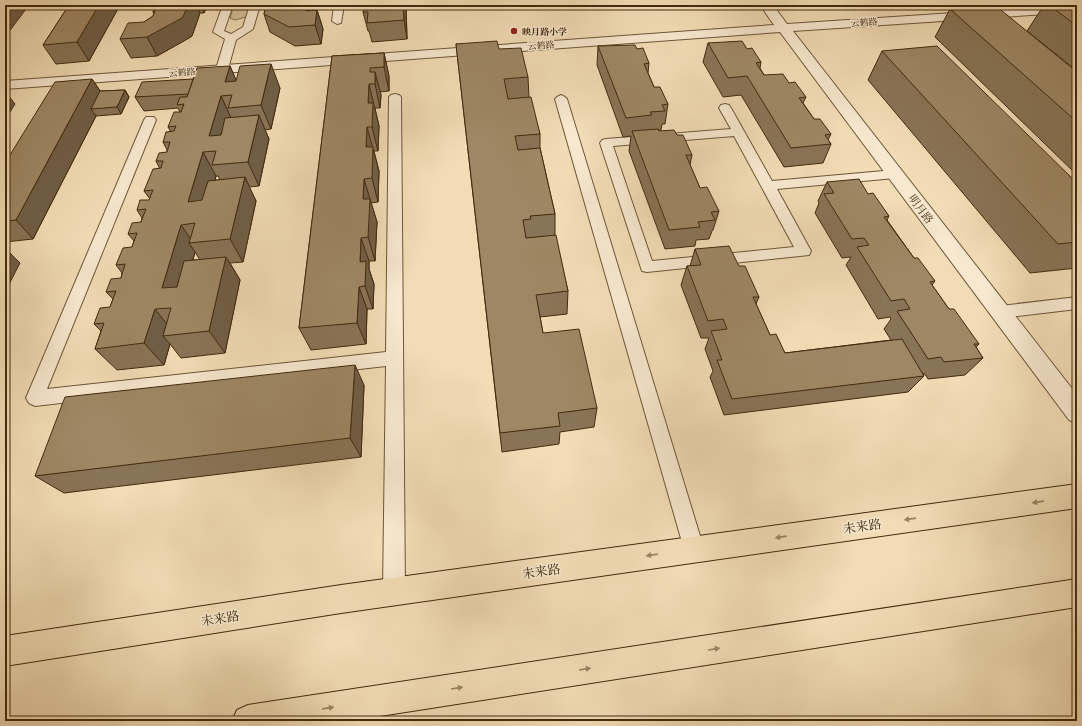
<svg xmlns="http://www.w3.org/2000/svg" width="1082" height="726" font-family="'Libre Caslon Text','Noto Serif SC',serif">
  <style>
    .green { fill: #d4be98; stroke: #8b7452 }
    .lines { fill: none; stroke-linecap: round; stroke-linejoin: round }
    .service-casing { stroke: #6e5637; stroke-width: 2 }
    .minor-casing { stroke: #6e5637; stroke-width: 2 }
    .primary-casing { stroke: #422a0d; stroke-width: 2 }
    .service { fill: #f7e8cf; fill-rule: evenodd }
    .minor { fill: #f7e8cf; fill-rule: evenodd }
    .primary { fill: #f2dcb5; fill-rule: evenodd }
    .wall { fill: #887456; stroke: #422a0d; fill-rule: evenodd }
    .shaded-wall { fill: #6f5e46; stroke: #422a0d }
    .building { fill: #9e8764; stroke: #422a0d }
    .oneway { fill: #9a8361 }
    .poi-dot { fill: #8f2418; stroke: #f7e8cf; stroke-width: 1.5 }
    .labels { text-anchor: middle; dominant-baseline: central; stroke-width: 3; stroke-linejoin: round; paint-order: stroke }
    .far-street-label { font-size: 9px; fill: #422a0d; stroke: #f7e8cf }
    .far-poi-label { font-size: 9px; font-weight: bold; fill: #422a0d; stroke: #f7e8cf; text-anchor: start }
    .street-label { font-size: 11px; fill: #422a0d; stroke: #f7e8cf }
    .near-street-label { font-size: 13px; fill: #422a0d; stroke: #f7e8cf }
  </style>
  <rect width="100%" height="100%" fill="#f2dcb5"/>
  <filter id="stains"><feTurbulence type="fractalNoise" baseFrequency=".005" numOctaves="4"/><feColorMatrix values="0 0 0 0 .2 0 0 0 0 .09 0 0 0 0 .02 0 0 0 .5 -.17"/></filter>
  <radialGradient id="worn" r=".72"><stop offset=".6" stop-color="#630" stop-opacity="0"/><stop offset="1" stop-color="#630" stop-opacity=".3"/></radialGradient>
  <polygon class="green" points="234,5 250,5 246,17 235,20 230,18"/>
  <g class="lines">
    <defs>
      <g id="service">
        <polygon points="223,5 233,5 224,31 231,34 243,27 250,5 260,5 253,29 236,40 228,69 222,72 216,69 225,39 213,32"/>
        <polygon points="334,5 344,5 341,23 337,24 332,21"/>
        <polygon points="395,94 399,95 401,97 405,591 402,599 394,602 386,599 383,591 386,366 35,406 29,403 26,398 144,120 146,117 154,117 156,120 47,389 386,352 389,97 391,95"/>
        <polygon points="561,95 565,97 567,99 704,549 701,556 694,559 687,556 684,549 555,99 557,97"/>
        <path d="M725 104 729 105 731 108 772 181 895 170 900 171 902 174 900 177 895 178 777 189 811 251 809 255 647 272 642 271 600 143 602 140 606 139 731 129 719 108 721 105ZM734 136 794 247 652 261 613 146Z"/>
        <polygon points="1077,297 1077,309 1000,318 994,316 992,312 994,308 1000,306"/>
      </g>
      <polygon id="minor" points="760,5 773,5 787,24 1077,5 1077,12 793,31 1077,395 1077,423 1069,420 780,32 5,89 5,81 774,25"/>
      <g id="primary">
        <polygon points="1077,484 1077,508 341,613 5,666 5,636 341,585"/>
        <polygon points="1077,579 1077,607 348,721 232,721 237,710 248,705"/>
      </g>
    </defs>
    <use href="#service" class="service-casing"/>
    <use href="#minor" class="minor-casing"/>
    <use href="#primary" class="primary-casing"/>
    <use href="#service" class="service"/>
    <use href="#minor" class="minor"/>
    <use href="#primary" class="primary"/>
  </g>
  <g class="wall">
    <polygon points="69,5 120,5 89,61 56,64 43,45"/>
    <polygon points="156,5 206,5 204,5 206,8 204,13 200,13 192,36 189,38 157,56 131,58 120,39 153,16 154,14 153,12"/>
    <polygon points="266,5 314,5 313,11 317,10 323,29 321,44 295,46 270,32 264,14"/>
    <polygon points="406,5 407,39 372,42 369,31 368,31 363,12"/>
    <polygon points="1044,5 1077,5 1077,71 1027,31"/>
    <polygon points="950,9 1077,72 1077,175 935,37"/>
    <polygon points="708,43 747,49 761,62 760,68 764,75 789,83 806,97 803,103 814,119 831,134 828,140 831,144 823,163 784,167 741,95 723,97 703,62"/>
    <polygon points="456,44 499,49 528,77 529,97 540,134 540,148 555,214 555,235 568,291 567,314 540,317 543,333 597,408 594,427 560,432 559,444 502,452"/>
    <polygon points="598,46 637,49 649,63 648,73 654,87 668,104 665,124 662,124 661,130 658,130 659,131 677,135 692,155 690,165 700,188 719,211 713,230 712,231 709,239 696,240 695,246 665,249 629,151 631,136 623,137 597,65"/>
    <polygon points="882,51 1077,183 1077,268 1030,273 868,80"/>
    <polygon points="384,53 389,76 389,91 380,92 381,95 380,108 375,108 379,126 378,151 374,151 379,171 378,202 371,203 377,222 375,261 369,261 369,269 374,284 373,309 367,309 366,344 311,350 299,328 332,56"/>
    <path d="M230 66 236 81 280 88 271 129 265 130 269 139 259 186 249 187 256 201 243 262 230 263 240 280 225 353 181 358 170 344 164 365 117 370 95 349 101 331 94 324 110 307 113 299 106 292 121 278 122 273 116 265 132 247 134 241 128 234 141 222 142 218 137 210 149 200 150 199 144 191 160 169 156 161 167 152V150L163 142 171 132 168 127 180 112 178 108 144 111 135 97 193 79ZM216 176H218L220 180H215ZM195 252 200 260H193Z"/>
    <polygon points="92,79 100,91 125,90 129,97 121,114 96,116 33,239 5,242 5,163"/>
    <polygon points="827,182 868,194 889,216 887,220 914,258 935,281 932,285 949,309 979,344 976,347 983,358 965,375 928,379 925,374 923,374 924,376 908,392 724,415 710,377 713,371 705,349 709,338 701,338 681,285 687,266 690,266 695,249 739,266 759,297 756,304 770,335 785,353 891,340 884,329 891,319 890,317 878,319 846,265 851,257 842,258 815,213 819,203 818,201"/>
    <polygon points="364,385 361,457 64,493 35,476"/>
  </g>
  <g class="shaded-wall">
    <polygon points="5,5 29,5 5,37"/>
    <polygon points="99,5 120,5 89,61 77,42"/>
    <polygon points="185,5 197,5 200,13 192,36 189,38 157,56 147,37"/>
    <polygon points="201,5 204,5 206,8 204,13"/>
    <polygon points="305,5 308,5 310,13 309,18"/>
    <polygon points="310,5 314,5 313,13"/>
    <polygon points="403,5 406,5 407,39 404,20"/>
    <polygon points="317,10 323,29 321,44 315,25"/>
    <polygon points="384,53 389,76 389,91 384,67"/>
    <polygon points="271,64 280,88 271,129 261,105"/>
    <polygon points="230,66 240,89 225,82"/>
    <polygon points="375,72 381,95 380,108 375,84"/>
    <polygon points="92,79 105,98 91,109 96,116 33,239 16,220"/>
    <polygon points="369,84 379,126 378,151 372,127 368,103"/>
    <polygon points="125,90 129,97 121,114 117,107"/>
    <polygon points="5,91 15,104 5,120"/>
    <polygon points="221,96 232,120 221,160 209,136"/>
    <polygon points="259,115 269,139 259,186 248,162"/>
    <polygon points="367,127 379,171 378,202 372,178 366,147"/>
    <polygon points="203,152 216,176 203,225 188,202"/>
    <polygon points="245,177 256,201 243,262 230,239"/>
    <polygon points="364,179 377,222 375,261 368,237 363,199"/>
    <polygon points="181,225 193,242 189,243 195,252 179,311 162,288"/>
    <polygon points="361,238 369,261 369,269 374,284 373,309 365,286 360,262"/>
    <polygon points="5,248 20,263 5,292"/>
    <polygon points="226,257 240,280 225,353 209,331"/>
    <polygon points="359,287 367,309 366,344 357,323"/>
    <polygon points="155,309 173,332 163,336 170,344 164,365 144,343"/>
    <polygon points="355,365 364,385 361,457 350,438"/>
  </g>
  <g class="building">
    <polygon points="69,5 99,5 77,42 43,45"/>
    <polygon points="156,5 188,5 183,17 180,19 147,37 120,39 128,23 144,22 153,16 155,11 153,12"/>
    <polygon points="266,5 299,5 299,6 307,11 317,10 315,25 289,27 264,14"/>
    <polygon points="364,5 403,5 404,20 367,23 368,12 363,12"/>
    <polygon points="1049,5 1077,5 1077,26"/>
    <polygon points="996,6 1077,72 1077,122 950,9"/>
    <polygon points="497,41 499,49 521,48 528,77 504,79 508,99 531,97 540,134 515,136 518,150 540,148 555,214 530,216 531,219 523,220 526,238 556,235 568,291 536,295 543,333 579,329 597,408 558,413 560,426 500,433 456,44"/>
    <polygon points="742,41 747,49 752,48 761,62 756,63 764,75 783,74 789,83 795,82 806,97 799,98 814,119 820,119 831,134 825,135 831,144 791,148 747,76 728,78 708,43"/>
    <polygon points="635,45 637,49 643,48 649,63 644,64 654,87 660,87 668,104 662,105 665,111 650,112 652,115 626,118 598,46"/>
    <polygon points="937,46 1077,183 1077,242 1058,244 882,51"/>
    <polygon points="384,53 384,67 370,68 370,72 375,72 375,84 369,84 368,103 373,103 372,127 367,127 366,147 373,147 372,178 364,179 363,199 370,199 368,237 361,238 360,262 366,261 365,286 359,287 357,323 299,328 332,56"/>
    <polygon points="271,64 261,105 228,108 232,95 221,96 209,136 221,135 225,118 259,115 248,162 212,165 216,151 203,152 188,202 202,200 208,181 245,177 230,239 189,243 195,223 181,225 162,288 177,287 184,261 226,257 209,331 163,336 171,308 155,309 144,343 95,349 104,323 94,324 100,308 110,307 116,291 106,292 111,279 121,278 125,264 116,265 123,248 132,247 137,233 128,234 132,223 141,222 146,209 137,210 140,200 149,200 153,190 144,191 153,169 161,168 163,161 156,161 159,153 167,152 170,142 163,142 166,132 174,131 176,126 168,127 174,112 181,112 184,104 177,105 180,97 187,97 197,68 230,66 225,82 236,81 240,66"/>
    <polygon points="92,79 16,220 5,221 5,163 55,82"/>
    <polygon points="193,79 188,94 135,97 142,82"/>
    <polygon points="125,90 117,107 91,109 100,91"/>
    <polygon points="658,129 659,131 674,130 677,135 683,135 692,155 686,155 700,188 707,187 719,211 711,212 715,220 698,222 700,227 669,230 632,131"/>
    <polygon points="859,179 868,194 873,193 889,216 884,217 914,258 918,258 935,281 930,282 949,309 954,309 979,344 974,344 983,358 944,362 941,357 928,359 897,311 910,309 904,299 891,301 857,247 869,245 864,238 852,239 824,194 834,193 827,182"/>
    <polygon points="729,246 739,266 745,266 759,297 753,297 770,335 776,334 785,353 902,339 924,376 732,399 717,360 722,360 711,331 727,329 723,319 708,321 687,266 701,265 695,249"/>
    <polygon points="355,365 350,438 35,476 65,397"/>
  </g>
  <defs><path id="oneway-solid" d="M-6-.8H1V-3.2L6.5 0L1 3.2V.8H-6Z"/></defs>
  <g class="oneway">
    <use href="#oneway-solid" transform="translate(1038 502) rotate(172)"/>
    <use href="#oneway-solid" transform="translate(910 519) rotate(172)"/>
    <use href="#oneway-solid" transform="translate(781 537) rotate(172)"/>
    <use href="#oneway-solid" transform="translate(652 555) rotate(172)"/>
    <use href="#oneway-solid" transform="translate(714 649) rotate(-9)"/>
    <use href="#oneway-solid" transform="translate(585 669) rotate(-9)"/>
    <use href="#oneway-solid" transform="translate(457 688) rotate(-9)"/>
    <use href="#oneway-solid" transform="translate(328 708) rotate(-9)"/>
  </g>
  <circle class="poi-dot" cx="514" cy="31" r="4"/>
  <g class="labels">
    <g class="far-street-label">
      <text transform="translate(864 22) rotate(-4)">云鹤路</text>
      <text transform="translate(541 45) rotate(-4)">云鹤路</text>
      <text transform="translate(182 72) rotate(-4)">云鹤路</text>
    </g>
    <g class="far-poi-label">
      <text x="522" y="31">映月路小学</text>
    </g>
    <g class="street-label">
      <text transform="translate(921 209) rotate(53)">明月路</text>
    </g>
    <g class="near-street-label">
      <text transform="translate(862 526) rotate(-8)">未来路</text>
      <text transform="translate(541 571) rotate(-8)">未来路</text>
      <text transform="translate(220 618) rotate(-9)">未来路</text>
    </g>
  </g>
  <rect width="1082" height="726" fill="none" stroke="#f2dcb5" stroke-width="20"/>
  <rect x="6" y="6" width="1070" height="714" fill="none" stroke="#422a0d" stroke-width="2"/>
  <rect x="10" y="10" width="1062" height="706" fill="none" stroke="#422a0d"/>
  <rect width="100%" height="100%" filter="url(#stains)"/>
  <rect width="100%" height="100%" fill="url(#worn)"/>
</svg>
